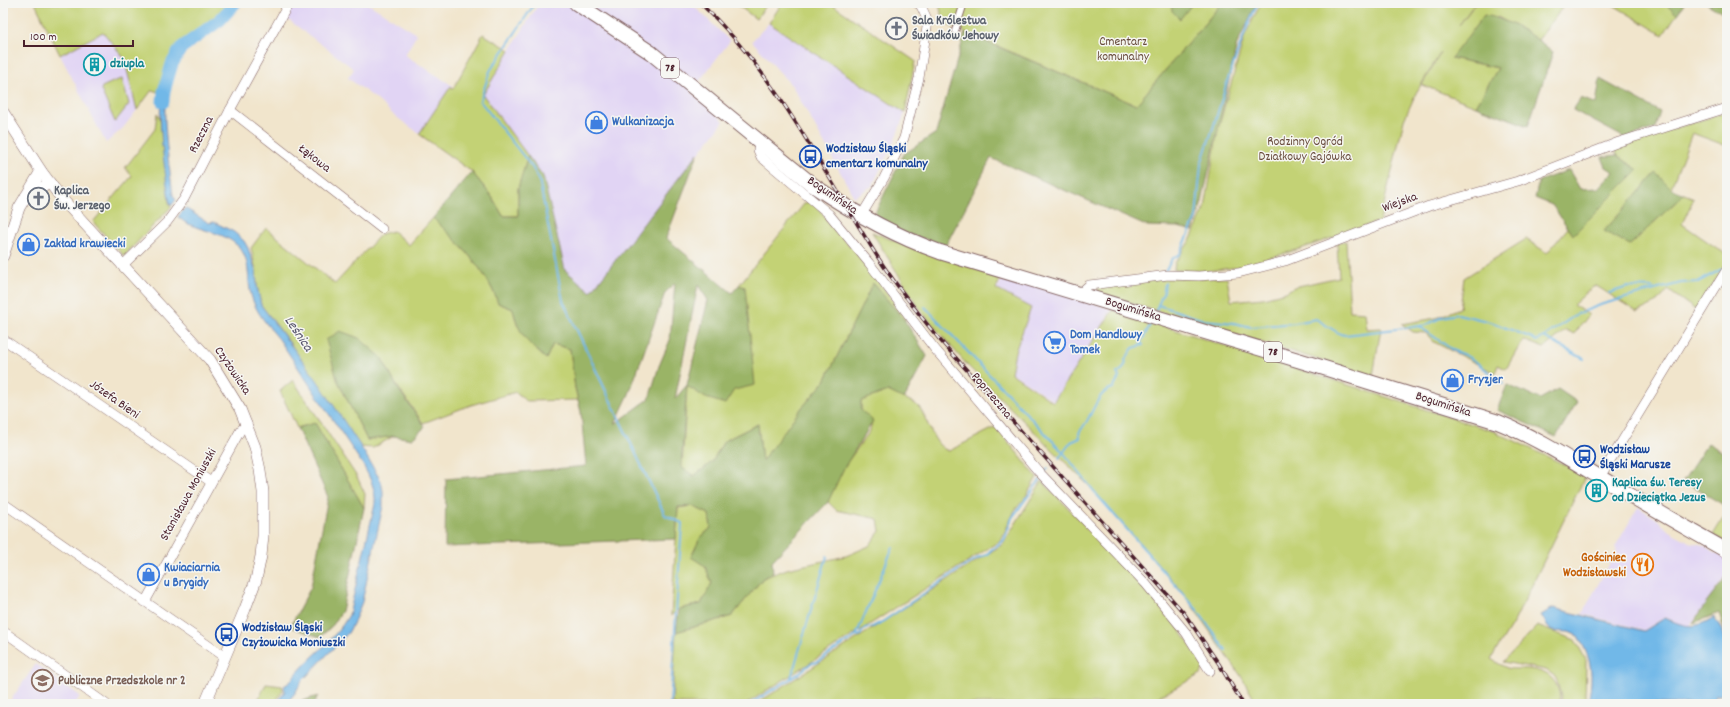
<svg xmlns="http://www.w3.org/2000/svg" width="1730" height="707" font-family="Dekko,sans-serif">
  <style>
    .built { fill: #e1d4f4 }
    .green { fill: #c3d274; stroke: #867850 }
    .forest { fill: #9ab466; stroke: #726a48; fill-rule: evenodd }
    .water { fill: #71b8e8; stroke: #5e6c8a }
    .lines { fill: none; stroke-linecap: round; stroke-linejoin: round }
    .stream { stroke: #71b8e8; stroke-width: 2 }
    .river { stroke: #71b8e8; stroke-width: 13 }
    .pedestrian-casing { stroke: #846463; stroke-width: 8 }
    .minor-casing { stroke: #846463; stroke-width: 10 }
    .tertiary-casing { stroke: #846463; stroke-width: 12 }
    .primary-casing { stroke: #846463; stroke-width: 16 }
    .pedestrian { stroke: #fff; stroke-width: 6 }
    .minor { stroke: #fff; stroke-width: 9 }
    .tertiary { stroke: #fff; stroke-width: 11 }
    .primary { stroke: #fff; stroke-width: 14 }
    .rail-casing { stroke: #4a1f2b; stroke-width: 3.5 }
    .rail { stroke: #f6f6f2; stroke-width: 2; stroke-dasharray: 6; stroke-linecap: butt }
    .labels { text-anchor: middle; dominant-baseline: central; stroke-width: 3; stroke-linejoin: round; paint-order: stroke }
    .shield { fill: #f6f6f2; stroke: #7e6067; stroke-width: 1 }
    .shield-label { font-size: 12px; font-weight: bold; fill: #4a1f2b }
    .worship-label { font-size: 13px; font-weight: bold; fill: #5b616d; stroke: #f6f6f2; text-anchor: start }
    .park-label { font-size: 13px; fill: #684c3d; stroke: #f6f6f2 }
    .culture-label { font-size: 13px; font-weight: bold; fill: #0d838f; stroke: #f6f6f2; text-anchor: start }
    .shop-label { font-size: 13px; font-weight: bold; fill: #366cbe; stroke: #f6f6f2; text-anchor: start }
    .street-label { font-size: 13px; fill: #4a1f2b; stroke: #f6f6f2 }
    .transit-label { font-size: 13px; font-weight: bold; fill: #164399; stroke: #f6f6f2; text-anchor: start }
    .food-label { font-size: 13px; font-weight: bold; fill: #c56008; stroke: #f6f6f2; text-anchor: end }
    .education-label { font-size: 13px; font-weight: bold; fill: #785e54; stroke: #f6f6f2; text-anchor: start }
    .water-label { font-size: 14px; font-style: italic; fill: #58556d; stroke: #f6f6f2 }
  </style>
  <rect width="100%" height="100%" fill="#f6f6f2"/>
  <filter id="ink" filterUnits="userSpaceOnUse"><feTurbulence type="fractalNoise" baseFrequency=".025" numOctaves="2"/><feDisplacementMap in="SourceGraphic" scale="8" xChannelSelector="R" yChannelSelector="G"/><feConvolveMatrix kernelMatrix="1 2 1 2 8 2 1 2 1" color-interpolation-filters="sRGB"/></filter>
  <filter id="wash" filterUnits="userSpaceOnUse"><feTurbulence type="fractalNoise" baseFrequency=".012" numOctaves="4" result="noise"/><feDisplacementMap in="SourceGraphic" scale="16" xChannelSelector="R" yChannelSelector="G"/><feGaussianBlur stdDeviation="0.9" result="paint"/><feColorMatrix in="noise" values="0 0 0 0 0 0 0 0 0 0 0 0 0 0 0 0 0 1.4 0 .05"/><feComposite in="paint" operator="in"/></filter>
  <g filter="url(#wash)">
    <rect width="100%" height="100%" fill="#f1e5cc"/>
    <g class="built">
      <polygon points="294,3 367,3 417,34 405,55 453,86 420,134 395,116 376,99 348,78 354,69 290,21 282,22"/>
      <polygon points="539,3 691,3 730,41 691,92 724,121 591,292 565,270 543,176 483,95"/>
      <polygon points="769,23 905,113 894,142 872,186 854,197 793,87 752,41"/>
      <polygon points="103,32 124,58 137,110 123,128 106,143 60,55"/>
      <polygon points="1004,275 1112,309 1085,354 1054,401 1011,372 1015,353 1031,308 997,289"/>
      <polygon points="1638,507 1657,519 1669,531 1690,542 1703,545 1727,559 1727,574 1690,625 1685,626 1665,617 1644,630 1582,614 1617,550 1615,547"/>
      <polygon points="36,664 80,696 75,704 8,704"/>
    </g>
    <g class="green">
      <polygon points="35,3 229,3 218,16 181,41 169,59 158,92 152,90 137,110 124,58 103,32 60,55"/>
      <polygon points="735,3 768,3 756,19"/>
      <polygon points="782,3 830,3 915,61 905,113 769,23"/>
      <polygon points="939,3 1222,3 1136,105 943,23"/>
      <polygon points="1261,3 1475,3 1459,25 1476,3 1566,3 1538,40 1498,17 1451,58 1498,68 1476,106 1422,85 1441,52 1416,93 1404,120 1380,221 1303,248 1239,267 1207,271 1174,270 1175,263 1191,239 1205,208 1218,129 1245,35"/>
      <polygon points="1610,3 1664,3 1677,14 1663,35"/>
      <polygon points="483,34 510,50 483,95 528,156 518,188 518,216 503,216 492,197 472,172 419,134 451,86 453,89"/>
      <polygon points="122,79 129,104 115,122 101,90 102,87 115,81"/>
      <polygon points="1727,112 1727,146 1692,133 1671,188 1656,173 1630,245 1684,194 1694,198 1682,224 1727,255 1727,262 1697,311 1668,290 1658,302 1637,312 1595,285 1573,305 1589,315 1574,334 1566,330 1544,348 1523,340 1506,369 1498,365 1495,373 1434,342 1426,333 1413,332 1402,324 1436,318 1460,308 1464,278 1526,239 1547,253 1572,223 1638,170 1617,155 1615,147"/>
      <polygon points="157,113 160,118 169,202 171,207 124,256 93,222 132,176 125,168 155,129"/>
      <polygon points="811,200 863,261 906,318 905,321 873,283 825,381 800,410 762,462 758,424 724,441 712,462 694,476 682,468 687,385 706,398 745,287 739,285 804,204"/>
      <path d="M433 218C458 243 486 268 498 303L513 309 517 325 546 359 553 344 570 349 575 388 578 400 526 401 516 392 471 405 423 423 395 383 381 357 337 379 367 440 394 436 373 448 361 447 290 343 261 305 257 286 256 271 251 248 266 228 335 284 381 234 393 231 409 245Z"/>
      <path d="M872 232 936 257 1002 275 996 289 1031 308 1015 352 1011 373 1053 402 1113 310 1496 432 1586 475 1515 620 1491 659C1496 662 1502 666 1507 668 1514 670 1522 668 1529 669 1551 672 1560 682 1560 704H1257L1241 676 1181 590 1090 487 967 365 921 311Z"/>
      <polygon points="1346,241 1350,311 1365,312 1367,329 1381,328 1373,376 1097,293 1099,288 1168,278 1227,278 1231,301 1263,298 1286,292 1294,287 1339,277 1337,244"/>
      <polygon points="293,380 357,477 365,494 364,508 315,423 297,428 280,391"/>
      <path d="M888 391C896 394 914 402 919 407 928 419 933 447 949 451L996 427 1037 477 1025 498 1015 510 1001 540 746 704H672L676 632 732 616 763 578 787 569 846 556 869 546 880 531 878 519 836 510 828 502 827 490 870 431 872 421 861 410V401Z"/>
      <polygon points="1042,481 1133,575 1178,627 1204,666 1201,674 1145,704 756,704 1003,544"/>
      <polygon points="692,506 709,514 711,528 700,538 705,566 712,583 701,604 679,609 671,616 678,508"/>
      <polygon points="1727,512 1727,543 1713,535"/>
      <polygon points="1537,626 1575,640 1586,660 1585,704 1563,704 1556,677 1546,670 1503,662"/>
      <polygon points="266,684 282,686 283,690 274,704 256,704"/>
    </g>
    <g class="forest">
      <polygon points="1171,3 1193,3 1180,19 1172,11"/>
      <polygon points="1222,3 1257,3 1237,44 1202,202 1193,231 1178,227 1146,226 991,158 946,245 904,233 874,215 904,154 936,133 965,33 1136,105"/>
      <polygon points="1664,3 1685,3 1677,14"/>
      <polygon points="1706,3 1727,3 1727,16"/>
      <path d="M1484 15C1509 19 1534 36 1553 52L1528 126 1476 106 1498 68 1451 58Z"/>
      <polygon points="1600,79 1660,112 1655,128 1625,138 1573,110 1581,98 1596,104"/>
      <path d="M698 153 666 238 732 293 739 285 745 287 755 385 734 390 725 404 706 398 687 386 681 467 694 476 712 462 724 441 758 424 762 461 800 410 825 381 873 283 905 321 927 356 904 399 888 391 861 401V410L873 421 844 468 828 502 772 561 773 573 763 578 732 616 676 632 679 609 701 604 712 583 705 566 691 557 700 538 711 528 709 514 692 506 678 507 676 539 445 547 446 479 586 466 581 412 575 388 570 349 553 344 546 359C527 342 519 335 513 309L498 303C486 268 458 243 433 218L472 172 492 197 503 216H518V188L528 156 543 176 565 270 591 292ZM675 283 670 340 659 366 649 399 615 424 629 394 665 293ZM698 285 708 300 687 385 675 399Z"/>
      <polygon points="1617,155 1638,170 1573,235 1552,205 1535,198 1539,181 1569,170 1580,189 1599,188 1614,172 1606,167 1602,157"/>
      <polygon points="1656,173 1671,188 1684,194 1630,245 1604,231"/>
      <polygon points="340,331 359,338 381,357 397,387 425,427 412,439 394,436 367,440 337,379 326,340"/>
      <polygon points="1507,385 1540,399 1558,389 1577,402 1556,437 1497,410"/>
      <polygon points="315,423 364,508 342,611 333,625 320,637 290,627 311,587 328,497 297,428"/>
      <polygon points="1708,443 1727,455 1727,507 1683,481"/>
      <polygon points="1727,576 1727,637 1719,613 1693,623 1704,606"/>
      <polygon points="318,696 313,704 292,704"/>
    </g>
    <g class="water">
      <path d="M162 85 167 86C161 116 169 164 173 195L176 200 171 206 169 200C164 162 157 123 162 85Z"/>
      <path d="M185 208 209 223 214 222 234 232 244 241 248 248 256 271 257 286 261 305 317 380 361 447 381 481 383 491V506L362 602 353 624 348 633 302 681 295 693 286 704H276L285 691 284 686 290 682C307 658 334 642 349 615L375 504C376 489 370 478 363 465L279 339C269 327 257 314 252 298 246 281 252 260 238 246 221 229 194 232 178 217Z"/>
      <path d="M1553 608 1644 631 1665 618C1686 627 1694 630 1714 617 1730 637 1727 668 1727 693L1715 696 1713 704H1589C1588 696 1591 689 1591 682 1592 663 1587 652 1578 636L1569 632 1551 631 1541 615Z"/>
    </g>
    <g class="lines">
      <g class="stream">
        <polyline points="535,3 490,71 480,101 532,167 539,179 563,301 665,515 682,523 670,704"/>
        <polyline points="1165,272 1172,259 1180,254 1196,218 1201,164 1214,125 1228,79 1248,24 1258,3"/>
        <polyline points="1609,293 1628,287 1653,288"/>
        <polyline points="1158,305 1204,320 1234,323 1251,327 1295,323 1316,319 1340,334 1345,335 1413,327 1426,325 1442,317 1458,314 1491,322 1532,338 1536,341 1544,337 1584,359"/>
        <polyline points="925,307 1063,452 1097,495 1198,611 1226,651"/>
        <polyline points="1156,310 1164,291 1165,283"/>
        <polyline points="1419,326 1454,351 1465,355 1475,361 1503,384"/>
        <polyline points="1544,337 1577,314 1603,304 1681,283 1698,282 1722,269"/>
        <path d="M1059 458 1071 442 1080 438 1079 433C1082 428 1087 422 1089 417 1096 405 1099 392 1113 388L1119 377 1117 373 1122 370 1126 363 1125 360 1133 348 1143 345 1140 341 1143 339 1151 323"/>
        <polyline points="1044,473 1048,468"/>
        <polyline points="856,636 893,547"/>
        <polyline points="791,678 827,556"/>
        <polyline points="750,704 798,674 810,664 817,662 856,636 860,635 865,628 872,627 882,622 960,569 978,558 986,555 991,550 1004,540 1012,518 1040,480"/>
      </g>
      <polyline class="river" points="163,102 164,91 172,64 181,48 220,20 235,3"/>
    </g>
  </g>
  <g filter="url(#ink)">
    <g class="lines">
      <defs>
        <polyline id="pedestrian" points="955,31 964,3"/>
        <g id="minor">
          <polyline points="230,110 382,229"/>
          <polyline points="759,140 758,150 761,157 829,214 869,263 934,348 1039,472 1146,584 1187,634 1210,671"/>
          <polyline points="861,216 884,178 904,138 919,78 928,21 921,6 917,3"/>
          <polyline points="122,266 167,222 184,199 230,110 289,3"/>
          <polyline points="1079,294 1089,285 1098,284 1168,275 1199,276 1238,273 1285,261 1429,206 1518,181 1619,142 1727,108"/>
          <polyline points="3,339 211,482"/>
          <polyline points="1600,477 1727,269"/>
          <polyline points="3,503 225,657"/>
          <polyline points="145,602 240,431 247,424"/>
          <polyline points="3,631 106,704"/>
        </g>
        <g id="tertiary">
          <polyline points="3,112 41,171 62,199 210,360 240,409 255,447 260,470 263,492 263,536 261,556 256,580 245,609 205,704"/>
          <polyline points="26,196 50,183"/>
          <polyline points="3,256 19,208 41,171"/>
        </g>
        <path id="primary" d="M576 3 650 52 814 186C854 213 895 236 940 252L1321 367 1498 422C1537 438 1572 461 1608 482 1647 506 1687 528 1727 551"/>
      </defs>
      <use href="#pedestrian" class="pedestrian-casing"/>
      <use href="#minor" class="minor-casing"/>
      <use href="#tertiary" class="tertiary-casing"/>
      <use href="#primary" class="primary-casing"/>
      <use href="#pedestrian" class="pedestrian"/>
      <use href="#minor" class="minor"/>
      <use href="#tertiary" class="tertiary"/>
      <use href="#primary" class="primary"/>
      <defs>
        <path id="rail" d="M700 3C778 75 822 171 879 259 897 287 918 313 939 339L1184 613 1219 664 1243 704"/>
      </defs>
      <use href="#rail" class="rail-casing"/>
      <use href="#rail" class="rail"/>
    </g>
  </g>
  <defs>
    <symbol id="church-ring" viewBox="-11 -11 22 22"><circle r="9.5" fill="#f6f6f2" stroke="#6b7280" stroke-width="1.5"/><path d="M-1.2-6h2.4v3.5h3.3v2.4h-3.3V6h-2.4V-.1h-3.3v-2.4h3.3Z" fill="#6b7280"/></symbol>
    <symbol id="building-ring" viewBox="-11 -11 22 22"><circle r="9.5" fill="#f6f6f2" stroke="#0f9aa8" stroke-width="1.5"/><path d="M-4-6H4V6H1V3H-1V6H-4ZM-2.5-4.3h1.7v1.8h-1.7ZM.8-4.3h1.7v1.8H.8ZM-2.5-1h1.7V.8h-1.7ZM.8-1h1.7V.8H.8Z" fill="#0f9aa8"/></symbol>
    <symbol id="shop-ring" viewBox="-11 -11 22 22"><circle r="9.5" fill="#f6f6f2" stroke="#3f7fe0" stroke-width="1.5"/><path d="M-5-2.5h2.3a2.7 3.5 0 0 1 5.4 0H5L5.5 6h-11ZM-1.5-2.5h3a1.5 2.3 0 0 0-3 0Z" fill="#3f7fe0"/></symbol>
    <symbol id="bus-ring" viewBox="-11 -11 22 22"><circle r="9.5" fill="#f6f6f2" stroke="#1a4fb4" stroke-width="1.5"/><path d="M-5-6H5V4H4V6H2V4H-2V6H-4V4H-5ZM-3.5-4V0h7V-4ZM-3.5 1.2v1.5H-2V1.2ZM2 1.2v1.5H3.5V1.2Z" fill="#1a4fb4"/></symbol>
    <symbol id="supermarket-ring" viewBox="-11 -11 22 22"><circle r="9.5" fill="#f6f6f2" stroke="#3f7fe0" stroke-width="1.5"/><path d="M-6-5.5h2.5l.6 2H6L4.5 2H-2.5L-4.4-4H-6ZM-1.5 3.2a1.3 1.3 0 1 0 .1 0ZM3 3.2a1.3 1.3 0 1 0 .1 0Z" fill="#3f7fe0"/></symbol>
    <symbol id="restaurant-ring" viewBox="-11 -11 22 22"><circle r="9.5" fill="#f6f6f2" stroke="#e8710a" stroke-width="1.5"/><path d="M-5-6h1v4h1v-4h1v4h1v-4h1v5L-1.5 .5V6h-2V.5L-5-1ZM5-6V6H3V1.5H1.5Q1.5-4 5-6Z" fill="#e8710a"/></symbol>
    <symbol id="school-ring" viewBox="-11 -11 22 22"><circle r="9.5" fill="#f6f6f2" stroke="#8d6e63" stroke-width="1.5"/><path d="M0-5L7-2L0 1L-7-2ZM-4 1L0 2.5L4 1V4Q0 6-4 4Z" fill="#8d6e63"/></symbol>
  </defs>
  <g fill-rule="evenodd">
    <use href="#church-ring" x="884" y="16" width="25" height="25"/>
    <use href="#building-ring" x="82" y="52" width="25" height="25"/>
    <use href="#shop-ring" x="584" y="110" width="25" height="25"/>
    <use href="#bus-ring" x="798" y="144" width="25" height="25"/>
    <use href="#church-ring" x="26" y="186" width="25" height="25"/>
    <use href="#shop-ring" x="16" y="232" width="25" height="25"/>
    <use href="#supermarket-ring" x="1042" y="330" width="25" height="25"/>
    <use href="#shop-ring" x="1440" y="368" width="25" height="25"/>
    <use href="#bus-ring" x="1572" y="444" width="25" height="25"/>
    <use href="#building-ring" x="1584" y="478" width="25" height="25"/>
    <use href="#restaurant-ring" x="1630" y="552" width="25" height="25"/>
    <use href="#shop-ring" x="136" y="562" width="25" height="25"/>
    <use href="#bus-ring" x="214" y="622" width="25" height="25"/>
    <use href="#school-ring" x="30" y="668" width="25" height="25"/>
  </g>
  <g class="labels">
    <g class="shield">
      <rect x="661" y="58" width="18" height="20" rx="3"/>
      <rect x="1264" y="342" width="18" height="20" rx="3"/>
    </g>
    <g class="shield-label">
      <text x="670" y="68">78</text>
      <text x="1273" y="352">78</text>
    </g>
    <g class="worship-label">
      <text x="912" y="21">Sala Królestwa<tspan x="912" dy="15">Świadków Jehowy</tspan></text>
      <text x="54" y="191">Kaplica<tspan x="54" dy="15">Św. Jerzego</tspan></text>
    </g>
    <g class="park-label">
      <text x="1123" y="42">Cmentarz<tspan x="1123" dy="15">komunalny</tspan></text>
      <text x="1305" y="142">Rodzinny Ogród<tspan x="1305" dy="15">Działkowy Gajówka</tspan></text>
    </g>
    <g class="culture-label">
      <text x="110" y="64">dziupla</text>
      <text x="1612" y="483">Kaplica św. Teresy<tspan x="1612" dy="15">od Dzieciątka Jezus</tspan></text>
    </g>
    <g class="shop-label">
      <text x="612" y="122">Wulkanizacja</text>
      <text x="44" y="244">Zakład krawiecki</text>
      <text x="1070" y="335">Dom Handlowy<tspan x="1070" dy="15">Tomek</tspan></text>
      <text x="1468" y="380">Fryzjer</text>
      <text x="164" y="568">Kwiaciarnia<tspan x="164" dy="15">u Brygidy</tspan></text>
    </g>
    <g class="street-label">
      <text transform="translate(202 135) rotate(-63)">Rzeczna</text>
      <text transform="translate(314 159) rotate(38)">Łąkowa</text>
      <text transform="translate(832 196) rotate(34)">Bogumińska</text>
      <text transform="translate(1400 203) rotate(-20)">Wiejska</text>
      <text transform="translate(1133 310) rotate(17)">Bogumińska</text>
      <text transform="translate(232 371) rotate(56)">Czyżowicka</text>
      <text transform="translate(991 396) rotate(50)">Poprzeczna</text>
      <text transform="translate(114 400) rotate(35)">Józefa Bieni</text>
      <text transform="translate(1443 405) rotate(18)">Bogumińska</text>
      <text transform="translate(189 495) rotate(-61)">Stanisława Moniuszki</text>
    </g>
    <g class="transit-label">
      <text x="826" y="149">Wodzisław Śląski<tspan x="826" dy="15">cmentarz komunalny</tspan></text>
      <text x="1600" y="450">Wodzisław<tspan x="1600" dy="15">Śląski Marusze</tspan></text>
      <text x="242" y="628">Wodzisław Śląski<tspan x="242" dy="15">Czyżowicka Moniuszki</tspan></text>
    </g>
    <g class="food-label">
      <text x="1626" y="558">Gościniec<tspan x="1626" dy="15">Wodzisławski</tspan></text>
    </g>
    <g class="education-label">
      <text x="58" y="681">Publiczne Przedszkole nr 2</text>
    </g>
    <g class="water-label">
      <text transform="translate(298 334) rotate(56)">Leśnica</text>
    </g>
  </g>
  <rect width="1730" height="707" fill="none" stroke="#f6f6f2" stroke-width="16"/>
  <path d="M24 40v6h109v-6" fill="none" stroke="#4a1f2b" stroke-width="2"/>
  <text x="30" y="40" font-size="12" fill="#4a1f2b" stroke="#f6f6f2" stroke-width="3" paint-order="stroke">100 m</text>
</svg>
